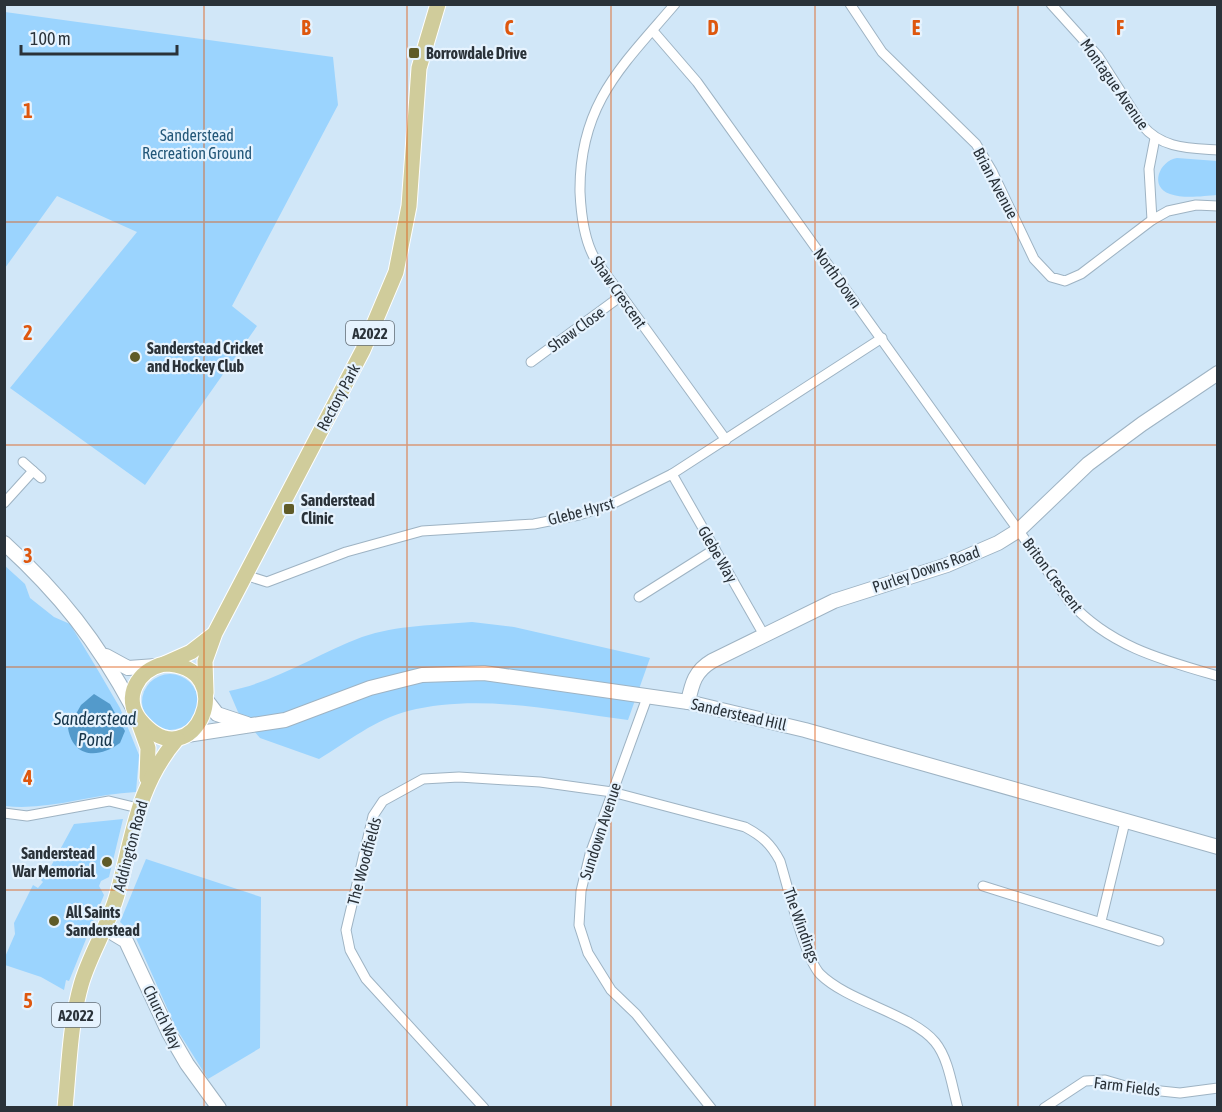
<svg xmlns="http://www.w3.org/2000/svg" width="1222" height="1112" font-family="'Asap Condensed',sans-serif">
  <style>
    .green { fill: #9bd4fe }
    .water { fill: #539acb }
    .lines { fill: none; stroke-linecap: round; stroke-linejoin: round }
    .street-casing { stroke: #9eb3c3; stroke-width: 11 }
    .secondary-casing { stroke: #9eb3c3; stroke-width: 16 }
    .primary-casing { stroke: #fff; stroke-width: 17 }
    .street { stroke: #fff; stroke-width: 9 }
    .secondary { stroke: #fff; stroke-width: 14 }
    .primary { stroke: #d0cc9b; stroke-width: 15 }
    .grid { fill: none; stroke: #de570e; stroke-width: 1.5; stroke-opacity: 0.55 }
    .poi-dot { fill: #5f5b28; stroke: #e6f3fe; stroke-width: 2 }
    .labels { text-anchor: middle; dominant-baseline: central; stroke-width: 4.5; stroke-linejoin: round; paint-order: stroke }
    .shield { fill: #e6f3fe; stroke: #626c74; stroke-width: 1.5 }
    .shield-label { font-size: 15px; font-weight: bold; fill: #2a3239 }
    .poi-label { font-size: 16px; font-weight: bold; fill: #2a3239; stroke: #e6f3fe; text-anchor: start }
    .street-label { font-size: 16px; fill: #2a3239; stroke: #e6f3fe }
    .park-label { font-size: 16px; fill: #235779; stroke: #e6f3fe }
    .water-label { font-size: 18px; font-style: italic; fill: #16354a; stroke: #e6f3fe }
    .grid-label { font-size: 20px; text-anchor: middle; font-weight: bold; fill: #de570e; stroke: #e6f3fe; stroke-width: 4.5; stroke-linejoin: round; paint-order: stroke }
  </style>
  <rect width="100%" height="100%" fill="#d1e7f8"/>
  <g class="green">
    <polygon points="5,12 333,57 338,105 232,306 257,326 145,485 10,388 137,232 57,196 5,268"/>
    <path d="M1177 158 1217 161V195C1204 196 1183 199 1170 194 1149 187 1159 161 1177 158Z"/>
    <path d="M4 565 25 584 30 598 54 617 70 624 99 672 120 708 139 755 136 792C91 794 49 811 5 806Z"/>
    <path d="M472 622 514 627 650 658 628 720C558 711 479 693 408 711 376 719 347 742 319 759L260 738 238 712 229 691C278 681 317 654 362 637 397 625 436 625 472 622Z"/>
    <circle cx="170" cy="702" r="28"/>
    <polygon points="123,819 109,877 101,881 99,886 104,895 69,981 66,980 64,990 41,977 5,965 5,957 15,934 14,923 33,885 38,888 43,882 41,880 50,868 74,824"/>
    <polygon points="146,859 261,897 260,1048 208,1079 176,1028 135,936 120,922"/>
  </g>
  <path class="water" d="M94 694 110 704 125 731 120 743C98 759 73 758 68 728L81 705Z"/>
  <g class="lines">
    <defs>
      <g id="street">
        <path d="M675 4C622 66 579 104 580 192 581 215 584 240 595 259L726 440"/>
        <polyline points="850,4 882,52 976,144 992,171 1034,259 1051,277 1065,281 1081,274 1152,220 1168,211 1196,205 1218,206"/>
        <path d="M1051 4 1098 56 1142 125C1162 149 1189 148 1218 150"/>
        <path d="M653 31 697 82 1069 601C1109 646 1162 660 1218 676"/>
        <polyline points="1152,220 1149,169 1155,138"/>
        <polyline points="531,362 621,296"/>
        <polyline points="23,462 41,478"/>
        <polyline points="672,474 764,635"/>
        <polyline points="4,503 33,471"/>
        <polyline points="245,575 267,582 346,552 422,531 534,524 579,515 610,505 672,474 882,338"/>
        <polyline points="639,597 715,549"/>
        <polyline points="648,695 590,854 581,891 579,925 588,953 611,990 636,1014 711,1108"/>
        <polyline points="4,813 27,816 109,801 138,808"/>
        <polyline points="983,886 1159,941"/>
        <polyline points="1101,921 1125,822"/>
        <path d="M484 1108 366 979 350 950 346 930 373 816 383 801 423 779 459 777 540 782 612 792 745 827C762 836 771 844 780 861 788 887 804 956 820 974 848 1002 912 1014 935 1042 949 1059 952 1087 958 1108"/>
        <polyline points="1044,1108 1085,1081 1105,1080 1132,1088 1180,1093 1218,1088"/>
      </g>
      <g id="secondary">
        <path d="M4 543C60 594 97 641 133 708"/>
        <polyline points="106,656 128,668 156,666"/>
        <polyline points="207,701 217,714 247,724"/>
        <path d="M688 702C692 683 695 671 712 661L834 601 947 565 998 543 1019 530 1088 464 1142 424 1218 373"/>
        <polyline points="187,735 285,720 370,688 422,675 484,673 688,702 805,730 1218,847"/>
        <polyline points="106,929 126,941 169,1033 187,1064 219,1108"/>
      </g>
      <g id="primary">
        <path d="M164 664C244 665 193 784 140 720 122 697 138 670 164 664Z"/>
        <polyline points="164,664 191,652 213,635"/>
        <polyline points="206,693 205,661 215,633 363,350 396,272 409,206 419,68 438,4"/>
        <polyline points="139,723 148,748 147,778"/>
        <path d="M65 1108C69 1067 70 1024 81 985 89 956 108 927 117 895 133 838 136 787 177 739"/>
      </g>
    </defs>
    <use href="#street" class="street-casing"/>
    <use href="#secondary" class="secondary-casing"/>
    <use href="#primary" class="primary-casing"/>
    <use href="#street" class="street"/>
    <use href="#secondary" class="secondary"/>
    <use href="#primary" class="primary"/>
  </g>
  <path class="grid" d="M204 4V1108M407 4V1108M611 4V1108M815 4V1108M1018 4V1108M4 222H1218M4 445H1218M4 667H1218M4 890H1218"/>
  <g class="poi-dot">
    <rect x="408" y="47" width="12" height="12" rx="3"/>
    <circle cx="135" cy="357" r="6"/>
    <rect x="283" y="503" width="12" height="12" rx="3"/>
    <circle cx="107" cy="862" r="6"/>
    <circle cx="54" cy="921" r="6"/>
  </g>
  <g class="labels">
    <g class="shield">
      <rect x="346" y="321" width="48" height="24" rx="4.5"/>
      <rect x="52" y="1003" width="48" height="24" rx="4.5"/>
    </g>
    <g class="shield-label">
      <text x="370" y="333">A2022</text>
      <text x="76" y="1015">A2022</text>
    </g>
    <g class="poi-label">
      <text x="426" y="53">Borrowdale Drive</text>
      <text x="147" y="348">Sanderstead Cricket<tspan x="147" dy="18">and Hockey Club</tspan></text>
      <text x="301" y="500">Sanderstead<tspan x="301" dy="18">Clinic</tspan></text>
      <text x="95" y="853" text-anchor="end">Sanderstead<tspan x="95" dy="18">War Memorial</tspan></text>
      <text x="66" y="912">All Saints<tspan x="66" dy="18">Sanderstead</tspan></text>
    </g>
    <g class="street-label">
      <text transform="translate(1115 84) rotate(55)">Montague Avenue</text>
      <text transform="translate(996 183) rotate(62)">Brian Avenue</text>
      <text transform="translate(838 278) rotate(54)">North Down</text>
      <text transform="translate(619 292) rotate(55)">Shaw Crescent</text>
      <text transform="translate(576 329) rotate(-36)">Shaw Close</text>
      <text transform="translate(338 397) rotate(-62)">Rectory Park</text>
      <text transform="translate(581 511) rotate(-15)">Glebe Hyrst</text>
      <text transform="translate(718 554) rotate(60)">Glebe Way</text>
      <text transform="translate(926 569) rotate(-19)">Purley Downs Road</text>
      <text transform="translate(1053 575) rotate(53)">Briton Crescent</text>
      <text transform="translate(739 714) rotate(13)">Sanderstead Hill</text>
      <text transform="translate(600 831) rotate(-72)">Sundown Avenue</text>
      <text transform="translate(130 846) rotate(-75)">Addington Road</text>
      <text transform="translate(364 861) rotate(-75)">The Woodfields</text>
      <text transform="translate(802 925) rotate(70)">The Windings</text>
      <text transform="translate(163 1017) rotate(64)">Church Way</text>
      <text transform="translate(1127 1086) rotate(7)">Farm Fields</text>
    </g>
    <g class="park-label">
      <text x="197" y="135">Sanderstead<tspan x="197" dy="18">Recreation Ground</tspan></text>
    </g>
    <g class="water-label">
      <text x="95" y="718">Sanderstead<tspan x="95" dy="21">Pond</tspan></text>
    </g>
  </g>
  <g class="grid-label">
    <text x="306" y="35">B</text>
    <text x="509" y="35">C</text>
    <text x="713" y="35">D</text>
    <text x="916" y="35">E</text>
    <text x="1120" y="35">F</text>
    <text x="28" y="118">1</text>
    <text x="28" y="340">2</text>
    <text x="28" y="563">3</text>
    <text x="28" y="785">4</text>
    <text x="28" y="1008">5</text>
  </g>
  <rect width="1222" height="1112" fill="none" stroke="#2a3239" stroke-width="12"/>
  <path d="M21 45v9h156v-9" fill="none" stroke="#2a3239" stroke-width="3"/>
  <text x="30" y="45" font-size="18" fill="#2a3239" stroke="#e6f3fe" stroke-width="4.5" paint-order="stroke">100 m</text>
</svg>
